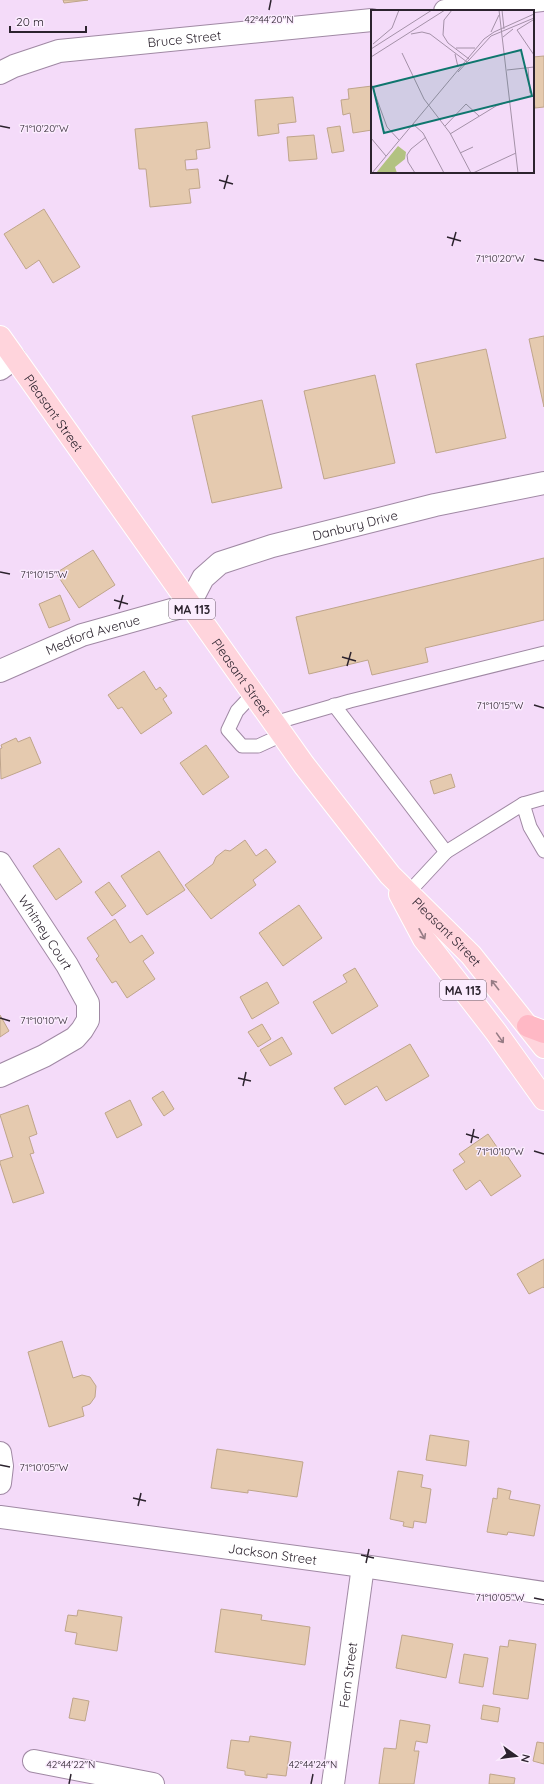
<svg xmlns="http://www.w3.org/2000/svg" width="544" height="1784" font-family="Quicksand,sans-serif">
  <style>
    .building { fill: #e5caaf; stroke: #bfa58b }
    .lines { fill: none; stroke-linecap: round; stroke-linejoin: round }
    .lane-casing { stroke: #a089a4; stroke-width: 15 }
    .street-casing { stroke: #a089a4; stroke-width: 24 }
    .secondary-casing { stroke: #a089a4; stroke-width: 24 }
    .primary-casing { stroke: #fff; stroke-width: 24 }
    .highway-casing { stroke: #fff; stroke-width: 24 }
    .lane { stroke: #fff; stroke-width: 13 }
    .street { stroke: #fff; stroke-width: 22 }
    .secondary { stroke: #fff; stroke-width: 22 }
    .primary { stroke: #ffd4dc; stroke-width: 22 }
    .highway { stroke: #ffb8c5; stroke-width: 22 }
    .oneway { stroke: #967c85 }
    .ticks { fill: none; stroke: #2c232e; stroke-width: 1.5 }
    .labels { text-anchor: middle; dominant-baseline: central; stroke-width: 3; stroke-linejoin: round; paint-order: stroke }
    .shield { fill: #fbecfe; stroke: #6a5f6c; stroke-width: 1 }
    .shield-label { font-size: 12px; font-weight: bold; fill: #2c232e }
    .street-label { font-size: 13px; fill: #2c232e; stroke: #fbecfe }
    .inset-road { fill: none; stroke: #a491a8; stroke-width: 1 }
    .view { fill: #0f766e; fill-opacity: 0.15; stroke: #0f766e; stroke-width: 2 }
    .inset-edge { fill: none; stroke: #2c232e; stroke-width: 2 }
    .ticks-label { font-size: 10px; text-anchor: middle; fill: #2c232e; stroke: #fbecfe; stroke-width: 3; stroke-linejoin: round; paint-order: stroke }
  </style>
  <rect width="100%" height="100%" fill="#f4dbf9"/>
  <g class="building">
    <polygon points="63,0 88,0 64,3"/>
    <polygon points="544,56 544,107 535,108 533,95 533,57"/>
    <polygon points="372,86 372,130 353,133 350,113 343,115 341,100 349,99 348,89"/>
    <polygon points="293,97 296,122 278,124 279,133 258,136 255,100"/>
    <polygon points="207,122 210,148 196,150 197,159 185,160 186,170 198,169 200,188 189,189 191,203 150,207 146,169 139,169 135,129"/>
    <polygon points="340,126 344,151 332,153 327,128"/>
    <polygon points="314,135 317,159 289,161 287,137"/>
    <polygon points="44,209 80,267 53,283 39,260 26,269 4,234"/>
    <polygon points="544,336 544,407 529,339"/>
    <polygon points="486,349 506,438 436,453 416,364"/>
    <polygon points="375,375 395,463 324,479 304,391"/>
    <polygon points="262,400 282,488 212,503 192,416"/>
    <polygon points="93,550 115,585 79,608 56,573"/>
    <polygon points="544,558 544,620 425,648 428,662 372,675 368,660 309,674 296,617"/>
    <polygon points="60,595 70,620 49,628 39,604"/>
    <polygon points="144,671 156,690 160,687 167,696 163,699 172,713 141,734 122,707 118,709 108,695"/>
    <polygon points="30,737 41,763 1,779 0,749 2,748 1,745 16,738 18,742"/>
    <polygon points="206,745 229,777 203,795 180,763"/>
    <polygon points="451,774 455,787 434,794 430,781"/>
    <polygon points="245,840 256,856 266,849 276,862 253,880 256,885 211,919 185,885 213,864 216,857 225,850 230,851"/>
    <polygon points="59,848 82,882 56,900 33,866"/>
    <polygon points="159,851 185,890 147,915 121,876"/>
    <polygon points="109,882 126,906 112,916 95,892"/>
    <polygon points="299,905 322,938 283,966 259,933"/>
    <polygon points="115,919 130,943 142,935 154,953 143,961 155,979 127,998 116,981 112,983 96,959 99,956 87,938"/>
    <polygon points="355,968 378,1006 332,1034 313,1002 347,982 343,975"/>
    <polygon points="267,982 279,1003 252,1019 240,997"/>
    <polygon points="0,1015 9,1031 0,1037"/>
    <polygon points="262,1024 271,1039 258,1047 248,1032"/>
    <polygon points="282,1037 292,1054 270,1066 260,1050"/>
    <polygon points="410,1044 429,1076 386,1101 377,1086 345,1105 334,1088"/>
    <polygon points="163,1091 174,1109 164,1116 152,1098"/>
    <polygon points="130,1100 142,1125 117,1138 105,1113"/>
    <polygon points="28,1105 37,1134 29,1137 34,1153 30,1154 44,1193 13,1203 0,1163 0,1161 13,1157 0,1115"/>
    <polygon points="488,1134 501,1153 504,1151 521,1176 491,1196 480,1180 466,1190 453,1170 465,1162 459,1154"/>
    <polygon points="544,1259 544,1288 543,1287 529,1294 517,1274"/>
    <polygon points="62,1341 73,1378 82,1375 90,1377 96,1386 95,1397 90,1404 82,1407 84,1416 49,1427 28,1352"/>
    <polygon points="430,1435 469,1441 466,1466 426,1460"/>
    <polygon points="217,1449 303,1462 297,1497 248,1490 248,1493 211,1488"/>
    <polygon points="398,1471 423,1475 421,1487 431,1489 426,1523 414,1521 413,1528 403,1526 404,1522 390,1519"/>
    <polygon points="498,1488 511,1491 509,1499 540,1505 534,1536 508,1532 507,1535 487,1532 493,1498 497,1499"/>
    <polygon points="221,1609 262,1615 261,1620 310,1627 305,1665 215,1652"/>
    <polygon points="78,1610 122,1617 117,1651 75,1644 77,1633 65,1631 68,1615 77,1616"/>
    <polygon points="402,1635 453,1644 446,1678 396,1668"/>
    <polygon points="509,1640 536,1644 528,1699 493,1694 500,1646 508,1647"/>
    <polygon points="464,1654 488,1658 483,1687 459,1683"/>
    <polygon points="73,1698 89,1701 85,1721 69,1718"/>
    <polygon points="483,1705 500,1708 498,1722 481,1719"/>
    <polygon points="400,1720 430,1725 427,1743 416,1741 414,1751 419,1751 414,1784 379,1784 384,1748 396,1749"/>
    <polygon points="250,1736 291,1742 286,1776 267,1774 267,1778 245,1775 245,1771 227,1768 231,1740 249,1742"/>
    <polygon points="537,1742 544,1743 544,1764 533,1761"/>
    <polygon points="490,1774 515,1778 514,1784 489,1784"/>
  </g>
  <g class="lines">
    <defs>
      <g id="lane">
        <polyline points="253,694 237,711 228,730 242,746 258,746 282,735"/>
        <polyline points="334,705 446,852 523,804 530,827 544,851"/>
        <polyline points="274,723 350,701 544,653"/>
        <polyline points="523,804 544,798"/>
        <polyline points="408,893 446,852"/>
      </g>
      <g id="street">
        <polyline points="445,11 542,0"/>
        <path id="s1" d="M0 73 14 66 59 51 372 20"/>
        <polyline points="0,369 15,358"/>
        <path id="s2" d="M0 671 82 635 189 605 203 578 220 563 272 546 435 505 544 483"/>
        <path id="s3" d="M0 863 67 965 88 1003V1020L82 1030 75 1038 44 1056 0 1076"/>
        <polyline points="0,1453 2,1466 0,1483"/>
        <polyline points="34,1761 153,1784"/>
        <path id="s4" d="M333 1784 363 1566"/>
      </g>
      <g id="secondary">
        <path id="s5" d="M0 1517 363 1566 544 1593"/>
      </g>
      <g id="primary">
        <path id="s6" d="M0 337 304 765 390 875 471 955 544 1047"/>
        <polyline points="400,894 424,939 496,1032 544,1099"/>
      </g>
      <polyline id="highway" points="528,1026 544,1032"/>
    </defs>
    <use href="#lane" class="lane-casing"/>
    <use href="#street" class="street-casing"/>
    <use href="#secondary" class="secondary-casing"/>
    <use href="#primary" class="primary-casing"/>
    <use href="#highway" class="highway-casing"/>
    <use href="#lane" class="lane"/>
    <use href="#street" class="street"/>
    <use href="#secondary" class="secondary"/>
    <use href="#primary" class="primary"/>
    <use href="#highway" class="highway"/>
  </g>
  <defs><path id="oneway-shaft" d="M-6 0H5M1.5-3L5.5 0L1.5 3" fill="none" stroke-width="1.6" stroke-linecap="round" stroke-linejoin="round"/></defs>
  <g class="oneway">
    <use href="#oneway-shaft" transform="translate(422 934) rotate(61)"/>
    <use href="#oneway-shaft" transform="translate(495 985) rotate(-128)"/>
    <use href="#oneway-shaft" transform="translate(500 1038) rotate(55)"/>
  </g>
  <path class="ticks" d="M269 10 271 0M0 126 10 128M219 180 233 184M224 189 228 175M447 237 461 241M452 246 456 232M534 259 544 261M0 572 10 574M114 600 128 604M119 609 123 595M342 657 356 661M347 666 351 652M534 705 544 708M0 1018 10 1021M238 1078 251 1081M243 1086 246 1072M466 1134 479 1138M471 1143 474 1129M534 1151 544 1154M0 1465 10 1467M133 1498 146 1501M138 1506 141 1493M361 1555 374 1558M366 1563 369 1549M534 1598 544 1600M69 1784 71 1774M311 1784 313 1774"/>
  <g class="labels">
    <g class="shield">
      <rect x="169" y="599" width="46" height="20" rx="3"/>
      <rect x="440" y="980" width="46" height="20" rx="3"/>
    </g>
    <g class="shield-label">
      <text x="192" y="609">MA 113</text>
      <text x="463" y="990">MA 113</text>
    </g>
    <g class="street-label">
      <text stroke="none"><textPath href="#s1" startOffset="189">Bruce Street</textPath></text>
      <text stroke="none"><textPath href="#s6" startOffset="93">Pleasant Street</textPath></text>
      <text stroke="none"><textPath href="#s2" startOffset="394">Danbury Drive</textPath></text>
      <text stroke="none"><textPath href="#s2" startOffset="100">Medford Avenue</textPath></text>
      <text stroke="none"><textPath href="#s6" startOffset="417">Pleasant Street</textPath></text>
      <text stroke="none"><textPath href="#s3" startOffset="83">Whitney Court</textPath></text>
      <text stroke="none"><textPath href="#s6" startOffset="745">Pleasant Street</textPath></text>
      <text stroke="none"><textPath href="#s5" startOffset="275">Jackson Street</textPath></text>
      <text stroke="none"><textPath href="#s4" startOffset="110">Fern Street</textPath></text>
    </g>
  </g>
  <g transform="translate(371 10)">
    <rect width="163" height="163" fill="#f4dbf9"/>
    <path d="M27 136 35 142 34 149 24 157 26 163H5Z" fill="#b2c281"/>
    <path class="inset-road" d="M81 0 73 10 72 25 77 33 98 49M128 0 147 163M131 0 133 19M162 10 146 20 163 45M120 22 128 5M40 24 51 22 59 24 96 52M132 27 142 19M2 34 21 18 28 0M85 38H104M0 39 61 0M31 43 53 89 79 123 100 163M84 44 87 57M0 47 74 0M157 58 159 83M136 60 163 57M87 62 120 26 163 8M0 73 16 117 28 130M42 114 52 123 73 163M74 116 95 94 108 106M79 124 125 96 139 91M0 128 15 146M89 143 102 137M1 163 113 29 123 22 163 4M44 163 37 152 36 145 40 139 55 127M102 163 145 143"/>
    <path class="view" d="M150 40 161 86 13 123 2 77Z"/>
    <rect width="163" height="163" class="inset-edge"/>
  </g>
  <g class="ticks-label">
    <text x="269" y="23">42°44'20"N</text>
    <text x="44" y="132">71°10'20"W</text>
    <text x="500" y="262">71°10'20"W</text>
    <text x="44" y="578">71°10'15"W</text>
    <text x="500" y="709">71°10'15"W</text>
    <text x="44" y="1024">71°10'10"W</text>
    <text x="500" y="1155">71°10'10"W</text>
    <text x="44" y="1471">71°10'05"W</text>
    <text x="500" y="1601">71°10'05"W</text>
    <text x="71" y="1768">42°44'22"N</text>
    <text x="313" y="1768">42°44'24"N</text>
  </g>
  <g transform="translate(516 1756) rotate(104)" stroke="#fbecfe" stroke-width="3" paint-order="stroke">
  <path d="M0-3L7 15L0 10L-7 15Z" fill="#2c232e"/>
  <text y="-6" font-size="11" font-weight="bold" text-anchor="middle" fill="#2c232e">N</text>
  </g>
  <path d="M10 26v6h76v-6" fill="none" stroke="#2c232e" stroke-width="2"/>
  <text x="16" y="26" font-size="12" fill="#2c232e" stroke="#fbecfe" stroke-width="3" paint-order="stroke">20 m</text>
</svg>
